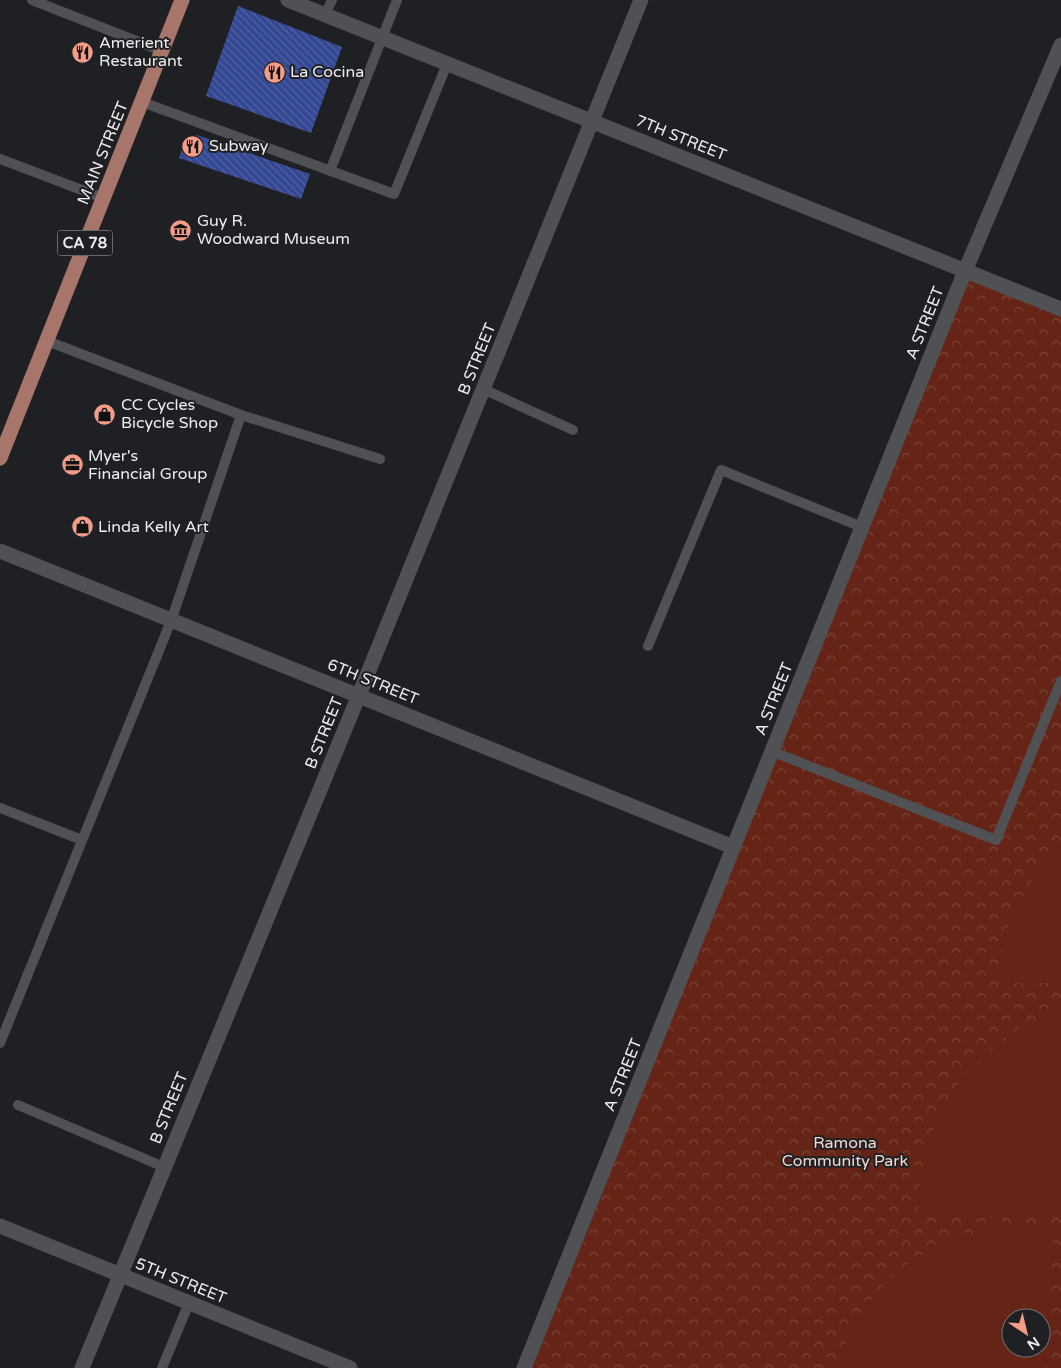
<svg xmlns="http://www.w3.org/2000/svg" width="1061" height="1368" font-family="'Varela Round',sans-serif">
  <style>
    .park { fill: url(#park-crowns); fill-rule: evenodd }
    .pitch { fill: #652416; fill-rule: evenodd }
    .building { fill: url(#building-back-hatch) }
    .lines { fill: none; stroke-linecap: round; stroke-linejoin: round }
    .service { stroke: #4f5155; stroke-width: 10 }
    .minor { stroke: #4f5155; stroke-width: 15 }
    .tertiary { stroke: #4f5155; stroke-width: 15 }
    .primary { stroke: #a8756b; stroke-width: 15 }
    .labels { text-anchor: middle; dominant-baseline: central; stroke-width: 4; stroke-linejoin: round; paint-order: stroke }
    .shield { fill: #1e2023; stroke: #aeb0b2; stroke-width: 1 }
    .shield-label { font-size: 15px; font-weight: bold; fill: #ecedef }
    .poi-label { font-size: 16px; fill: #ecedef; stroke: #1e2023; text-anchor: start }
    .street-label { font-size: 16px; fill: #ecedef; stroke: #1e2023 }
    .park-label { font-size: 16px; fill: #f2d7d1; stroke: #1e2023 }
  </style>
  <defs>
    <pattern id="park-crowns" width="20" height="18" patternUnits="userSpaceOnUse" patternTransform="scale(1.25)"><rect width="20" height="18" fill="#652416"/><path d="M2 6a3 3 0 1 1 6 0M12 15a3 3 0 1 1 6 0" fill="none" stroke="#7b4438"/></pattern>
    <pattern id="building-back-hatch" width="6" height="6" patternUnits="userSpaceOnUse" patternTransform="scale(1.25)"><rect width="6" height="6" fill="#334793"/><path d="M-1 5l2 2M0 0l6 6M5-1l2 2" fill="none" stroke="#5162a2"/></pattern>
  </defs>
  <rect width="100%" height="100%" fill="#1e2023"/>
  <path class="park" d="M965 271 1061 310V1368H525ZM1011 1318H1041V1348H1011Z"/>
  <g class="pitch">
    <path d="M1061 845V983H998C1001 968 1002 952 1005 937 1012 911 1040 860 1061 845Z"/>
    <polygon points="1061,1013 1061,1217 918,1217 920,1176 937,1117 965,1074 1021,1026"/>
    <path d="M1054 1226 1047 1368H837L854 1321 895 1272 939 1244 994 1227ZM1011 1318H1041V1348H1011Z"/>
  </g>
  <g class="building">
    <polygon points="238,6 342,47 311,133 206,96"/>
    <polygon points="197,135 310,174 301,199 179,158 184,143"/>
  </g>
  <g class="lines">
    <g class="service">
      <polyline points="32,0 162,51"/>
      <polyline points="325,15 332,0"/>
      <polyline points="142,102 394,194 447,64"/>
      <polyline points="0,159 103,198"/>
      <polyline points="330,171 397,0"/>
      <polyline points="47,341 241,415 380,459"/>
      <polyline points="483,389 573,430"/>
      <polyline points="648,646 721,470 862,527"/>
      <polyline points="771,751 996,840 1061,681"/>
      <polyline points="0,808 82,840"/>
      <polyline points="0,1043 171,621 241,415"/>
      <polyline points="18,1105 164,1167"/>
      <polyline points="162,1368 189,1303"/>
    </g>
    <g class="minor">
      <polyline points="0,1226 350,1368"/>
      <polyline points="82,1368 359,695 641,0"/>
      <polyline points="524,1368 965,271 1061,45"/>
    </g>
    <g class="tertiary">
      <polyline points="288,0 1061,309"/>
      <polyline points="0,551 733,847"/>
    </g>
    <polyline class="primary" points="0,458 182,0"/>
  </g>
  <defs>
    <symbol id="restaurant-disc" viewBox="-11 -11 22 22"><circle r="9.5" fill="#f49e8a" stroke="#1e2023"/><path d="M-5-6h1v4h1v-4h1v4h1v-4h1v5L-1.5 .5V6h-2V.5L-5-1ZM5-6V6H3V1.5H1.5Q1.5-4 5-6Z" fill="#111"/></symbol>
    <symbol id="museum-disc" viewBox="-11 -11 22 22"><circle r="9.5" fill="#f49e8a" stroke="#1e2023"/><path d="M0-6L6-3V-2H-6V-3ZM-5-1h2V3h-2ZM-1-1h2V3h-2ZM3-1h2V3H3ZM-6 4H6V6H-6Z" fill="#111"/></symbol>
    <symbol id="shop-disc" viewBox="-11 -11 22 22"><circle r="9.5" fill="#f49e8a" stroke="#1e2023"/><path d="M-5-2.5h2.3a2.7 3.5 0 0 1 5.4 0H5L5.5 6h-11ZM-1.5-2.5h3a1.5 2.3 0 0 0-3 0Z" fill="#111"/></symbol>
    <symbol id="office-disc" viewBox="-11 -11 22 22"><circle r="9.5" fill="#f49e8a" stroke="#1e2023"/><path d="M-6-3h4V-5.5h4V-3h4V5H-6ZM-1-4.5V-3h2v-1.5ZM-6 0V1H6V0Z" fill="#111"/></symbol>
  </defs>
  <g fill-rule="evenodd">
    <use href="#restaurant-disc" x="70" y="40" width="25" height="25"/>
    <use href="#restaurant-disc" x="262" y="60" width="25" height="25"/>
    <use href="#restaurant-disc" x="180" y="134" width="25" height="25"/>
    <use href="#museum-disc" x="168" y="218" width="25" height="25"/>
    <use href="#shop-disc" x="92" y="402" width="25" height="25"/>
    <use href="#office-disc" x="60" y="452" width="25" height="25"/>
    <use href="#shop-disc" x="70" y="514" width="25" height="25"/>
  </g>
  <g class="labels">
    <rect class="shield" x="57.5" y="230.5" width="55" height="25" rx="4"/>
    <g class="shield-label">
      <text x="85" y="243">CA 78</text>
    </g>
    <g class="poi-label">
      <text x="99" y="43">Amerient<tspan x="99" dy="18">Restaurant</tspan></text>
      <text x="290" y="72">La Cocina</text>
      <text x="209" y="146">Subway</text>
      <text x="197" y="221">Guy R.<tspan x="197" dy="18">Woodward Museum</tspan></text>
      <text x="121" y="405">CC Cycles<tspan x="121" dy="18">Bicycle Shop</tspan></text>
      <text x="88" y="456">Myer's<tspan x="88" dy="18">Financial Group</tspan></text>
      <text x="98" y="527">Linda Kelly Art</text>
    </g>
    <g class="street-label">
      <text transform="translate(681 138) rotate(22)">7TH STREET</text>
      <text transform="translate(103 153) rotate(-68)">MAIN STREET</text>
      <text transform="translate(925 323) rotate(-68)">A STREET</text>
      <text transform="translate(477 359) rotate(-68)">B STREET</text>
      <text transform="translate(373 682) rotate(22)">6TH STREET</text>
      <text transform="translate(774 699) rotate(-68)">A STREET</text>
      <text transform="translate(324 733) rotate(-68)">B STREET</text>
      <text transform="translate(623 1075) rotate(-68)">A STREET</text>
      <text transform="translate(169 1108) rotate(-68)">B STREET</text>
      <text transform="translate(181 1281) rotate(22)">5TH STREET</text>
    </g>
    <g class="park-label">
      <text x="845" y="1143">Ramona<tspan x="845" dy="18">Community Park</tspan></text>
    </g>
  </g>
  <g transform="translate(1026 1333) rotate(145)"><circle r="24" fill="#1e2023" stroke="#707275"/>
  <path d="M0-4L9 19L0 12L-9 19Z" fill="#f49e8a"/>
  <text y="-8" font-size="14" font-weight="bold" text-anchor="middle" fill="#ecedef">N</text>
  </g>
</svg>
